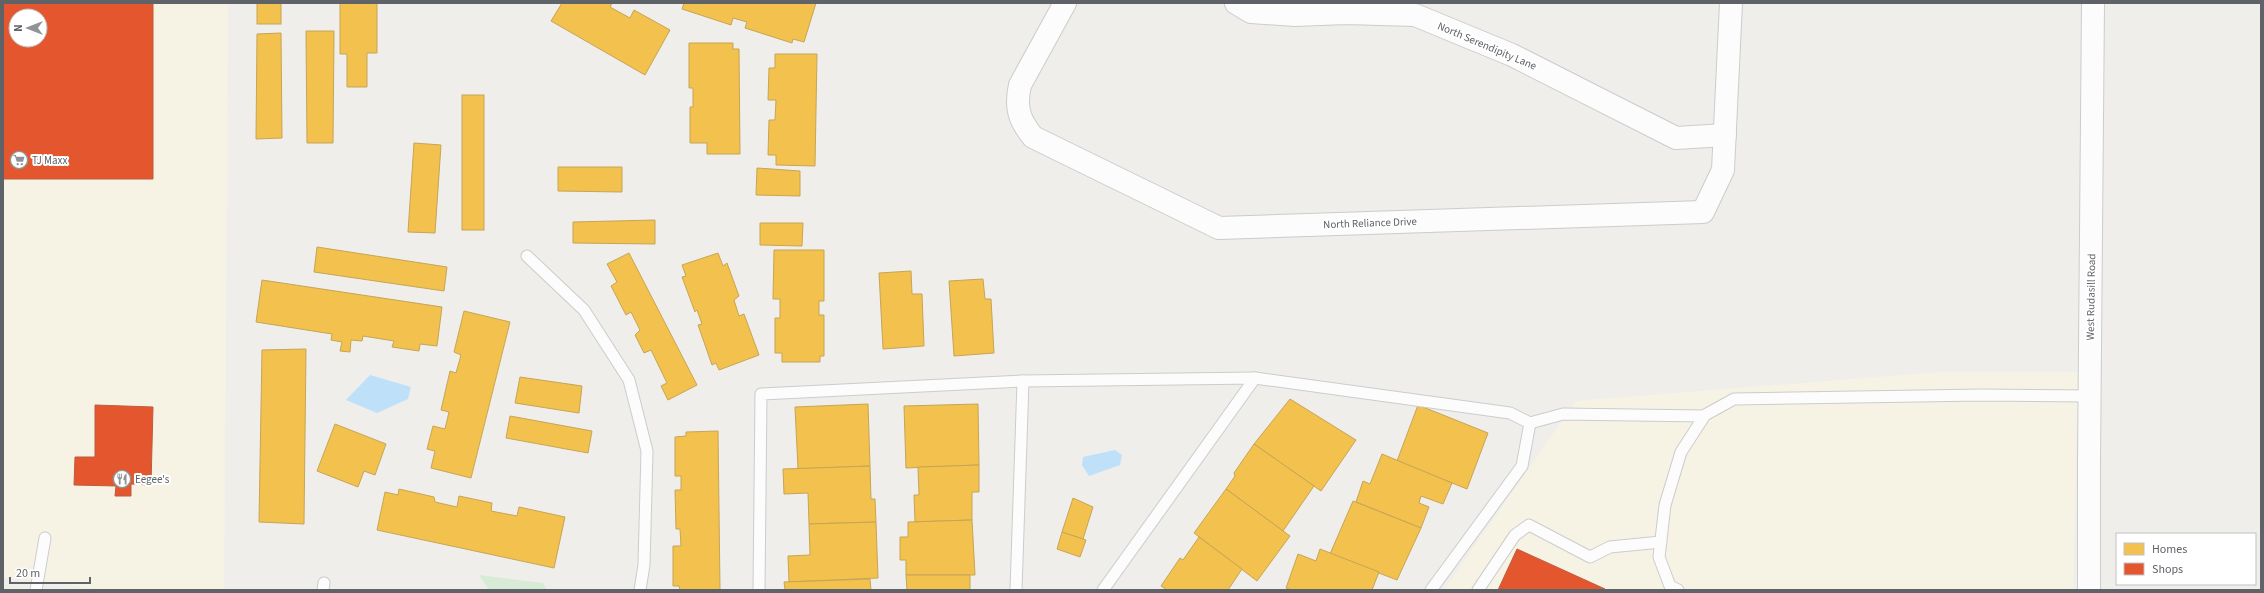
<svg xmlns="http://www.w3.org/2000/svg" width="2264" height="593" font-family="'Source Sans 3',sans-serif">
  <style>
    .commercial { fill: #f7f3e4; fill-rule: evenodd }
    .green { fill: #d8ebd6 }
    .water { fill: #bfe0f9 }
    .homes { fill: #f2c14e; stroke: #c6a556 }
    .shops { fill: #e4572e; stroke: #bc5b3f; fill-rule: evenodd }
    .lines { fill: none; stroke-linecap: round; stroke-linejoin: round }
    .service-casing { stroke: #cbcccc; stroke-width: 13 }
    .minor-casing { stroke: #cbcccc; stroke-width: 24 }
    .tertiary-casing { stroke: #cbcccc; stroke-width: 24 }
    .service { stroke: #fdfcfc; stroke-width: 11 }
    .minor { stroke: #fdfcfc; stroke-width: 22 }
    .tertiary { stroke: #fdfcfc; stroke-width: 22 }
    .labels { text-anchor: middle; dominant-baseline: central; stroke-width: 4; stroke-linejoin: round; paint-order: stroke }
    .street-label { font-size: 11px; fill: #5f6368; stroke: #fff }
    .poi-label { font-size: 11px; fill: #5f6368; stroke: #fff; text-anchor: start }
  </style>
  <rect width="100%" height="100%" fill="#efeeea"/>
  <g class="commercial">
    <path d="M3 3H228L224 590H108L3 577ZM16 16H40V40H16Z"/>
    <polygon points="1941,372 2078,372 2073,590 1444,590 1576,401"/>
  </g>
  <polygon class="green" points="479,575 543,583 547,590 489,590"/>
  <g class="water">
    <polygon points="370,375 411,387 408,399 377,413 346,400"/>
    <polygon points="1115,450 1122,455 1120,465 1089,476 1082,465 1083,457"/>
  </g>
  <g class="homes">
    <rect x="257" y="3" width="24" height="21"/>
    <polygon points="340,3 377,3 377,53 367,53 367,87 347,87 347,54 340,54"/>
    <polygon points="562,3 612,3 610,7 630,18 634,10 670,30 645,75 551,21"/>
    <polygon points="684,3 816,3 804,42 793,39 792,43 745,28 747,22 733,18 731,25 682,9"/>
    <polygon points="306,31 334,31 333,143 307,143"/>
    <polygon points="281,33 282,138 256,139 257,34"/>
    <polygon points="689,43 733,43 733,49 739,49 740,154 707,154 707,143 690,143 690,107 693,107 693,88 689,88"/>
    <polygon points="775,54 817,54 815,166 776,165 776,155 768,155 769,120 775,120 776,100 768,100 769,68 775,68"/>
    <rect x="462" y="95" width="22" height="135"/>
    <polygon points="414,143 441,145 435,233 408,232"/>
    <polygon points="558,167 622,167 622,192 558,191"/>
    <polygon points="757,168 800,171 800,196 756,195"/>
    <polygon points="655,220 655,244 573,243 573,222"/>
    <polygon points="760,223 803,223 802,246 760,245"/>
    <polygon points="317,247 447,267 444,291 314,272"/>
    <polygon points="774,250 824,250 824,301 819,301 819,315 824,315 824,356 820,356 820,362 782,362 782,353 775,353 775,318 780,318 780,299 773,299"/>
    <polygon points="629,253 697,385 668,400 661,386 667,383 651,350 644,353 635,335 640,330 631,312 626,315 611,286 617,282 607,264"/>
    <polygon points="718,253 723,266 727,263 739,296 734,300 739,316 744,314 759,355 719,370 716,363 712,365 698,325 702,324 697,310 695,312 682,277 686,276 682,265"/>
    <polygon points="911,271 912,294 922,294 924,346 883,349 879,273"/>
    <polygon points="983,279 985,299 991,299 994,353 954,356 949,281"/>
    <polygon points="262,280 442,307 437,346 420,344 419,351 392,347 394,341 363,336 362,341 351,340 350,352 340,351 342,342 331,340 332,334 256,322"/>
    <polygon points="464,311 510,322 471,478 431,468 435,451 427,449 433,426 445,429 449,412 441,410 450,371 456,373 461,355 454,352"/>
    <polygon points="306,349 304,524 259,522 262,350"/>
    <polygon points="520,377 582,386 579,413 515,403"/>
    <polygon points="1290,399 1356,440 1321,491 1254,444"/>
    <polygon points="868,404 870,466 798,469 795,407"/>
    <polygon points="978,404 979,465 906,468 904,406"/>
    <polygon points="1418,405 1488,433 1467,489 1397,461"/>
    <polygon points="510,416 592,431 588,453 506,438"/>
    <polygon points="335,424 386,444 375,475 364,471 358,487 317,471"/>
    <polygon points="718,431 720,590 680,590 679,586 673,586 673,546 681,546 680,529 676,529 675,490 681,490 681,476 675,476 675,437 686,436 686,432"/>
    <polygon points="1254,444 1314,486 1283,531 1226,489 1235,476 1234,473"/>
    <polygon points="1382,454 1452,483 1443,504 1421,496 1419,503 1429,507 1421,528 1356,502 1363,481 1370,484"/>
    <polygon points="979,465 979,492 972,492 972,520 915,522 914,495 919,495 918,467"/>
    <polygon points="870,466 871,499 875,499 876,522 809,524 808,493 784,494 783,469"/>
    <polygon points="399,489 434,497 435,502 457,507 459,496 492,503 491,511 517,516 519,507 565,517 554,568 377,530 385,492 398,495"/>
    <polygon points="1226,489 1290,536 1257,581 1194,533"/>
    <polygon points="1073,498 1093,507 1083,539 1062,532"/>
    <polygon points="1353,501 1421,528 1397,580 1330,554"/>
    <polygon points="972,520 975,575 906,575 906,560 900,560 900,537 908,537 908,522"/>
    <polygon points="876,522 878,578 789,582 788,556 810,555 809,524"/>
    <polygon points="1062,532 1086,540 1080,557 1057,549"/>
    <polygon points="1199,537 1242,569 1228,590 1167,590 1161,586 1180,558 1183,560"/>
    <polygon points="1320,549 1379,572 1372,590 1292,590 1286,588 1298,554 1316,561"/>
    <polygon points="906,575 970,575 970,590 907,590"/>
    <polygon points="870,579 871,590 785,590 784,582"/>
  </g>
  <g class="shops">
    <path d="M3 3H153V179H3ZM16 16H40V40H16Z"/>
    <polygon points="95,405 153,407 151,485 131,484 131,496 115,496 116,486 74,485 75,457 95,457"/>
    <polygon points="1517,549 1605,589 1605,590 1498,590"/>
  </g>
  <g class="lines">
    <defs>
      <g id="service">
        <polyline points="527,256 584,310 629,380 647,451 644,565 640,590"/>
        <polyline points="1530,423 1563,414 1704,416"/>
        <polyline points="36,590 45,538"/>
        <polyline points="323,590 324,583"/>
        <polyline points="759,590 761,394 1023,381 1255,378 1510,413 1530,423 1522,466 1431,590"/>
        <polyline points="1016,590 1023,381"/>
        <polyline points="1103,590 1255,378"/>
        <polyline points="1478,590 1515,535 1529,525 1590,557 1610,547 1661,542"/>
        <polyline points="1678,590 1670,586 1659,557 1665,505 1681,452 1705,415 1734,399 1982,395 2090,396"/>
      </g>
      <g id="minor">
        <path d="M1065 3 1020 85C1015 107 1019 120 1033 137L1219 228 1703 212 1723 170 1731 3"/>
        <polyline points="1236,3 1251,12 1295,15 1346,13 1415,15 1512,55 1676,138 1725,135"/>
      </g>
      <polyline id="tertiary" points="2089,590 2089,463 2093,3"/>
    </defs>
    <use href="#service" class="service-casing"/>
    <use href="#minor" class="minor-casing"/>
    <use href="#tertiary" class="tertiary-casing"/>
    <use href="#service" class="service"/>
    <use href="#minor" class="minor"/>
    <use href="#tertiary" class="tertiary"/>
  </g>
  <defs>
    <symbol id="supermarket-ring" viewBox="-11 -11 22 22"><circle r="9.5" fill="#fff" stroke="#919496" stroke-width="1.5"/><path d="M-6-5.5h2.5l.6 2H6L4.5 2H-2.5L-4.4-4H-6ZM-1.5 3.2a1.3 1.3 0 1 0 .1 0ZM3 3.2a1.3 1.3 0 1 0 .1 0Z" fill="#919496"/></symbol>
    <symbol id="restaurant-ring" viewBox="-11 -11 22 22"><circle r="9.5" fill="#fff" stroke="#919496" stroke-width="1.5"/><path d="M-5-6h1v4h1v-4h1v4h1v-4h1v5L-1.5 .5V6h-2V.5L-5-1ZM5-6V6H3V1.5H1.5Q1.5-4 5-6Z" fill="#919496"/></symbol>
  </defs>
  <g fill-rule="evenodd">
    <use href="#supermarket-ring" x="9" y="150" width="20" height="20"/>
    <use href="#restaurant-ring" x="112" y="469" width="20" height="20"/>
  </g>
  <g class="labels">
    <g class="street-label">
      <text transform="translate(1487 46) rotate(23)">North Serendipity Lane</text>
      <text transform="translate(1370 223) rotate(-2)">North Reliance Drive</text>
      <text transform="translate(2091 297) rotate(-89)">West Rudasill Road</text>
    </g>
    <g class="poi-label">
      <text x="32" y="160">TJ Maxx</text>
      <text x="135" y="479">Eegee's</text>
    </g>
  </g>
  <rect width="2264" height="593" fill="none" stroke="#5f6368" stroke-width="8"/>
  <rect x="2116" y="533" width="140" height="52" fill="#ffffff" stroke="#bfc1c3"/>
  <rect x="2124" y="543" width="20" height="12" fill="#f2c14e" stroke="#bfc1c3"/>
  <text x="2152" y="553" font-size="12" fill="#5f6368">Homes</text>
  <rect x="2124" y="563" width="20" height="12" fill="#e4572e" stroke="#bfc1c3"/>
  <text x="2152" y="573" font-size="12" fill="#5f6368">Shops</text>
  <g transform="translate(28 28) rotate(270)"><circle r="19" fill="#ffffff" stroke="#bfc1c3"/>
  <path d="M0-3L7 15L0 10L-7 15Z" fill="#919496"/>
  <text y="-6" font-size="11" font-weight="bold" text-anchor="middle" fill="#5f6368">N</text>
  </g>
  <path d="M10 577v6h80v-6" fill="none" stroke="#5f6368" stroke-width="2"/>
  <text x="16" y="577" font-size="12" fill="#5f6368" stroke="#ffffff" stroke-width="3" paint-order="stroke">20 m</text>
</svg>
